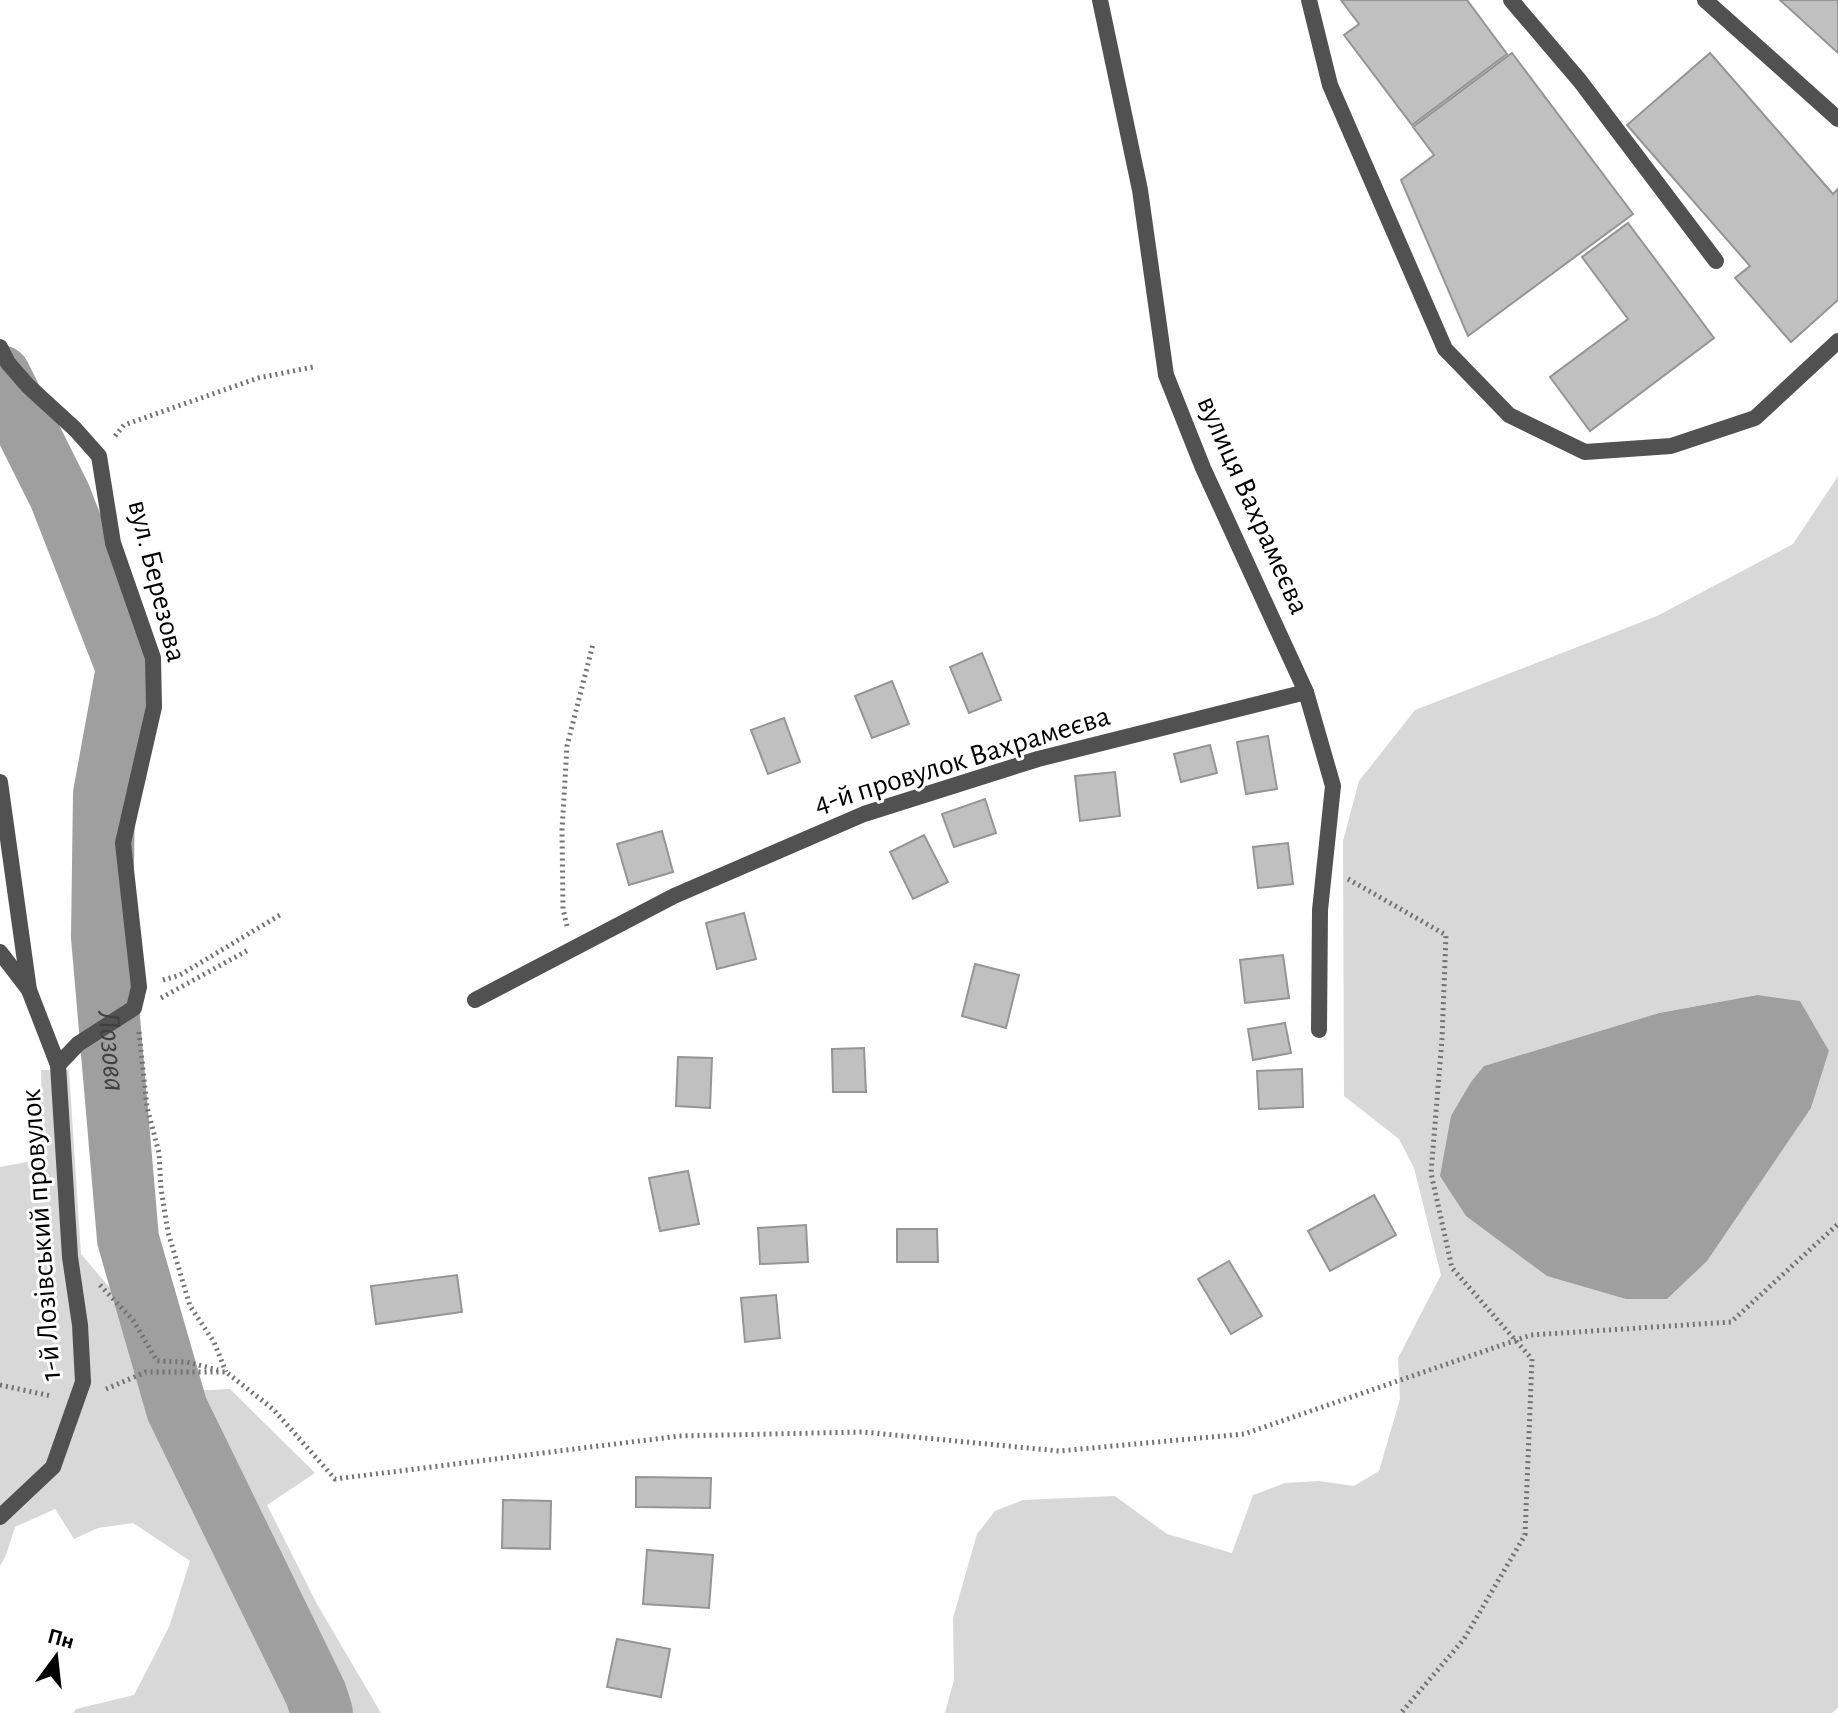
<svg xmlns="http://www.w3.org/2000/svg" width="1838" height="1713" font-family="'Alegreya Sans',sans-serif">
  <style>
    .green { fill: #d8d8d8; fill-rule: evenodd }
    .water { fill: #9f9f9f }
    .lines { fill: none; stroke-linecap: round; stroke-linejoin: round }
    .river { stroke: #9f9f9f; stroke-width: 62 }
    .building { fill: #c0c0c0; stroke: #959595; stroke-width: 2 }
    .path { stroke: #737373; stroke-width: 5; stroke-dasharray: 2 4; stroke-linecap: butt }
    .service { stroke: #515151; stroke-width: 16 }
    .minor { stroke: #515151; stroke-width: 16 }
    .labels { text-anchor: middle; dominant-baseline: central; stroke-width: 6; stroke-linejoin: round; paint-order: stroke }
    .street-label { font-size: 30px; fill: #000; stroke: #fff }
    .water-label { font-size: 32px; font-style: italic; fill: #404040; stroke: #fff }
  </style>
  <rect width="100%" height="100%" fill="#fff"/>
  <g class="green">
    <path d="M1838 476V1708L1832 1713H945L954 1680 953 1618 977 1534 995 1511 1023 1500 1115 1496 1167 1534 1232 1553 1253 1495 1285 1483 1319 1481 1354 1486 1379 1471 1400 1399 1398 1358 1441 1275 1414 1168 1399 1139 1344 1096 1343 841 1359 781 1415 710 1657 616 1793 544ZM1757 995 1829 1051 1811 1108 1764 1176 1485 1066 1659 1013Z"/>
    <polygon points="41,1070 69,1070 81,1254 144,1328 152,1383 188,1391 230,1389 315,1473 267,1505 317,1604 381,1713 73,1713 76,1709 134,1695 169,1627 190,1561 133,1523 98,1528 74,1539 55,1509 15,1527 6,1555 0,1566 0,1167 37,1160 42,1125"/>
  </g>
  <polygon class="water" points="1757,995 1800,1001 1829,1051 1811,1108 1707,1261 1667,1299 1626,1299 1547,1276 1466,1216 1440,1176 1451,1116 1471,1082 1484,1066 1659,1013"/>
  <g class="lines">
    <path class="river" id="s1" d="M0 376 60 496 127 668 104 794 102 937 128 1239 177 1409 316 1694 322 1713"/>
  </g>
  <g class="building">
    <polygon points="1341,0 1467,0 1507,54 1412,125 1344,35 1359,24"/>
    <polygon points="1780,0 1838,0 1838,53"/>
    <polygon points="1512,53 1633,214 1468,336 1401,180 1434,155 1413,127"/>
    <polygon points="1710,53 1833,194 1838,189 1838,300 1791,342 1735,278 1750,266 1627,125"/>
    <polygon points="1628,223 1714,338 1590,431 1550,377 1628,319 1582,257"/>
    <polygon points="982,653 1001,700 969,713 950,667"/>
    <polygon points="892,681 909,724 872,738 855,696"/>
    <polygon points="784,718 800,762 768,774 751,730"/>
    <polygon points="1268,736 1277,789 1246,794 1237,742"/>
    <polygon points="1210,745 1217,773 1181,782 1174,754"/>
    <polygon points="1115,772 1120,816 1080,821 1075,776"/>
    <polygon points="985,799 996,833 954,847 942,814"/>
    <polygon points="662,831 673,872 629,885 617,844"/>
    <polygon points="924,835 948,882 913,899 890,852"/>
    <polygon points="1288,843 1293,884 1258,888 1253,847"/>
    <polygon points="744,913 756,959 717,969 706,923"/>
    <polygon points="1283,955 1289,998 1245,1003 1240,960"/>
    <polygon points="975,964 1019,975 1006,1028 962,1016"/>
    <polygon points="1285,1023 1291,1053 1253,1060 1248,1029"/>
    <polygon points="864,1048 866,1092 833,1092 832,1049"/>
    <polygon points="678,1057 712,1058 710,1108 676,1106"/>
    <polygon points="1302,1069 1303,1107 1259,1109 1257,1071"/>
    <polygon points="688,1171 699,1224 660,1231 649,1178"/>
    <polygon points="1374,1195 1396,1235 1330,1271 1308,1231"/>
    <polygon points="806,1225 808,1262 760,1264 758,1228"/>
    <polygon points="897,1229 937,1229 938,1262 897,1262"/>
    <polygon points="1229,1261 1262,1316 1231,1334 1198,1279"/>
    <polygon points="457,1275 462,1312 376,1324 371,1286"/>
    <polygon points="776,1295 780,1338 745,1342 741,1298"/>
    <polygon points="636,1477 711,1478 710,1508 636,1507"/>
    <polygon points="503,1500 551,1501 550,1549 502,1548"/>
    <polygon points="647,1550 713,1555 709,1608 643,1604"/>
    <polygon points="617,1639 670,1649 661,1697 607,1687"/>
  </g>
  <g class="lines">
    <g class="path">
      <polyline points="115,436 124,425 258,378 313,367"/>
      <polyline points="1348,879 1446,935 1442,1039 1431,1173 1452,1268 1532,1359 1525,1535 1464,1639 1401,1713"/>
      <polyline points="567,926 563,909 562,830 567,746 593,644"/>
      <polyline points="163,980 180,975 280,915"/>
      <polyline points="161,998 250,949"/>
      <polyline points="139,1032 147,1107 159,1153 161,1189 168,1232 190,1306 214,1342 226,1372"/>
      <polyline points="100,1285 133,1320 157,1361 187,1362 218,1370"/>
      <polyline points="0,1385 51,1396"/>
      <polyline points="106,1389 146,1372 226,1372 273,1409 335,1479 679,1436 863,1432 1059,1451 1244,1434 1531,1335 1731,1322 1838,1224"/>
    </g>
    <g class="service">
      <polyline points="1309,0 1330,85 1445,349 1509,415 1585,452 1671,446 1755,418 1838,341"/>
      <polyline points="1511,0 1580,81 1716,261"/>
      <polyline points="1705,0 1838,119"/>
      <polyline points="0,952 29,990"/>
    </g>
    <g class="minor">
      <polyline points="1100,0 1140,190 1166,375 1203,468 1306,692 1333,786 1320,910 1319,1030"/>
      <polyline points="0,347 8,363 28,386 75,429 99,456 113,543 153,658 154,707 123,843 139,987 134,1008 78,1044 58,1065"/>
      <polyline points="0,782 29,990 58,1065 70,1257 80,1325 83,1382 53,1467 0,1517"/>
      <polyline points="475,1000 674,896 864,814 1038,759 1306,692"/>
    </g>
  </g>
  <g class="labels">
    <g class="street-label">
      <text transform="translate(1253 505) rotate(66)">вулиця Вахрамеєва</text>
      <text transform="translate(157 581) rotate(76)">вул. Березова</text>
      <text transform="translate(962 760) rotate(-17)">4-й провулок Вахрамеєва</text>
      <text transform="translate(41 1235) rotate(-94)">1-й Лозівський провулок</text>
    </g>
    <g class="water-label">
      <text stroke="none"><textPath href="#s1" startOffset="704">Лозова</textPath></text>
    </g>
  </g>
  <g transform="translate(56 1657) rotate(15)" stroke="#ffffff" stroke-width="6" paint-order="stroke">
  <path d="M0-6L14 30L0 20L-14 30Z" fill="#000000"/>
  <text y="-12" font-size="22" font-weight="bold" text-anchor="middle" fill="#000000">Пн</text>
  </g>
</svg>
